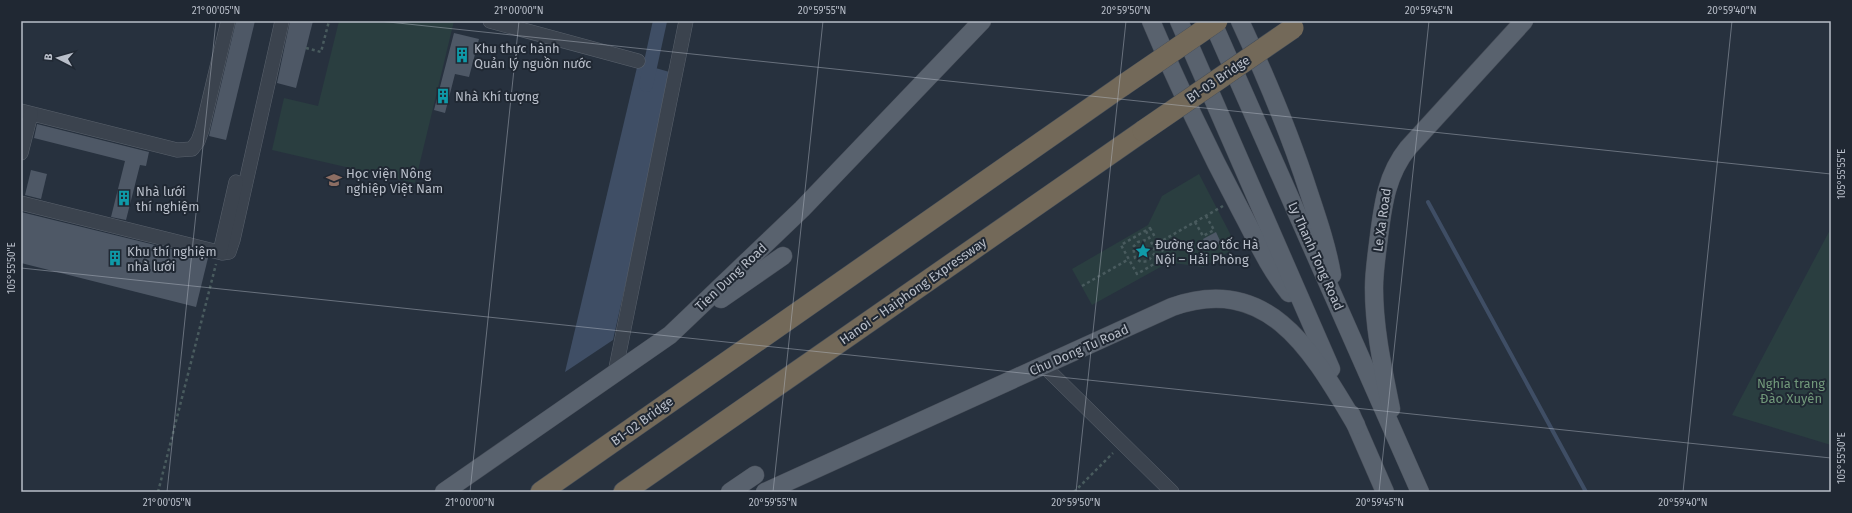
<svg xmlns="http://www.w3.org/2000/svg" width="1852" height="513" font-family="'Fira Sans',sans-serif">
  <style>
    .green { fill: #2a3e40 }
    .water { fill: #3f4e65 }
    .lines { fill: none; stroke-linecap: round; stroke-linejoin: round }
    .stream { stroke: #3f4e65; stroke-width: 4 }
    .canal { stroke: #3f4e65; stroke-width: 14 }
    .building { fill: #4e5866 }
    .minor-casing { stroke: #59616c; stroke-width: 15 }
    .major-casing { stroke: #454c57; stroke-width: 19 }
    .highway-casing { stroke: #464e59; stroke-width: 22 }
    .path { stroke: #495b5e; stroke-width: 2.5; stroke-dasharray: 3 3; stroke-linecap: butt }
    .minor { stroke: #3b434e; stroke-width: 14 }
    .major { stroke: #59626e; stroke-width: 18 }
    .highway { stroke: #736959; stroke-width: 21 }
    .highway-bridge-casing { stroke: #464e59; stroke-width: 22; stroke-linecap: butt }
    .highway-bridge { stroke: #736959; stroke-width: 21 }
    .ticks { fill: none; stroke: #b8bec9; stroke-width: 1; stroke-opacity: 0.45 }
    .labels { text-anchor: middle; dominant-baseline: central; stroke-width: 4; stroke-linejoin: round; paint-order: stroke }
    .poi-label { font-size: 13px; fill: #b8bec9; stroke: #202833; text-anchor: start }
    .street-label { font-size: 13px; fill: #b8bec9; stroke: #202833 }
    .park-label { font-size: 13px; fill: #71987a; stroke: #202833 }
    .neatline { fill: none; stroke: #b8bec9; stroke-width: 1.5 }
    .ticks-label { font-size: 10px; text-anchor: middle; fill: #b8bec9 }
  </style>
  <rect width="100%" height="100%" fill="#27313e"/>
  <g class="green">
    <polygon points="339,21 454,21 415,183 272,150 284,98 318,106"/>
    <polygon points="1199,174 1237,247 1203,267 1173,263 1166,264 1092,305 1072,269 1148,225 1162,196"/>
    <polygon points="1831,228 1831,445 1732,415"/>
  </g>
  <polygon class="water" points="638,63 673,73 613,340 565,372"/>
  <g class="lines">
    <polyline class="stream" points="1428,202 1586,492"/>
    <polyline class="canal" points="646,85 660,21"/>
  </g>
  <g class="building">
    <polygon points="236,21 255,21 226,140 209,136"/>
    <polygon points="290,21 313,21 296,88 277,83"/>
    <polygon points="454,33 479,39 469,77 455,74 445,113 434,110"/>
    <polygon points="37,124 149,152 146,166 140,165 126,220 111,217 125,161 34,138"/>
    <polygon points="31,170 47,174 41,199 25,195"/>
    <polygon points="21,212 208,258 196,307 21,263"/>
    <polygon points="1216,232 1221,243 1209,250 1203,239"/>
  </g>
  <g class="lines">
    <defs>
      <g id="minor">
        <polyline points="490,21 638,61"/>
        <polyline points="21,111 177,150 192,149 198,141 202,130 228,21"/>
        <polyline points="21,153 31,114"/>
        <polyline points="21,203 222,253 229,252 233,240 282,21"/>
        <polyline points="220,252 236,182"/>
        <polyline points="1044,366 1172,492"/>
        <polyline points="615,373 686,21"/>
      </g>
      <g id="major">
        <path d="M1151 21C1178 86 1208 149 1241 211 1256 239 1269 268 1289 293"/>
        <polyline points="1179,21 1331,369"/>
        <polyline points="1212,21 1420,492"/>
        <path d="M1240 21C1266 77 1290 134 1309 193 1318 220 1327 246 1332 275"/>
        <polyline points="721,299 783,256"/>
        <path d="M1391 409C1383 369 1374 329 1374 288 1374 271 1377 253 1379 236 1383 204 1387 174 1408 148L1524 21"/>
        <polyline points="1351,414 1385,492"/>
        <polyline points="444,492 670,335 802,209 982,21"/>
        <polyline points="730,492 755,475"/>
        <path d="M765 492 1172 307C1270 272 1314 355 1356 425"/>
      </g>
      <g id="highway">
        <polyline points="541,492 1122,86"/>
        <polyline points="624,492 1143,131"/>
      </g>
    </defs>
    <use href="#minor" class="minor-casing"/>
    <use href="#major" class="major-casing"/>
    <use href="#highway" class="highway-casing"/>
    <g class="path">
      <polyline points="306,48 321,52 329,21"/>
      <polyline points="1195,222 1203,236 1214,230 1206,216"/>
      <polygon points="1150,228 1166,257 1137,274 1121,245"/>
      <polyline points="1146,231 1153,246 1155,253 1148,261 1141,262 1135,258 1133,247 1138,242 1146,240"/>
      <polyline points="1158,243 1223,206"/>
      <polyline points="1082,286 1129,259"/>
      <polyline points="158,492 216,264"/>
      <polyline points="1074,492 1113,453"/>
    </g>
    <use href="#minor" class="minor"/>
    <use href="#major" class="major"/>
    <use href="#highway" class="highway"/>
    <defs>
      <g id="highway-bridge">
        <polyline points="1122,86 1217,21"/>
        <polyline points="1143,131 1293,28"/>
      </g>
    </defs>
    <use href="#highway-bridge" class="highway-bridge-casing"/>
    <use href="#highway-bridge" class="highway-bridge"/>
  </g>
  <path class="ticks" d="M379 21 1831 174M21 268 1831 458M167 492 216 21M470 492 519 21M773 492 823 21M1076 492 1126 21M1379 492 1429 21M1683 492 1732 21"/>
  <defs>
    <symbol id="building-bare" viewBox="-9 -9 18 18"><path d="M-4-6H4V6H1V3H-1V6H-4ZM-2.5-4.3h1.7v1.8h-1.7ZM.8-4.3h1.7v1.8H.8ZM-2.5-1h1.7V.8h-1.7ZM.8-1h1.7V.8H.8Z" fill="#0f9aa8" stroke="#202833" stroke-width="2.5" paint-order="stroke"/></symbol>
    <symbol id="university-bare" viewBox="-9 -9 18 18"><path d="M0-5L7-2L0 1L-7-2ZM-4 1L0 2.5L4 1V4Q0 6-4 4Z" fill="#8d6e63" stroke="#202833" stroke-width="2.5" paint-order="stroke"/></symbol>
    <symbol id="sight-bare" viewBox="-9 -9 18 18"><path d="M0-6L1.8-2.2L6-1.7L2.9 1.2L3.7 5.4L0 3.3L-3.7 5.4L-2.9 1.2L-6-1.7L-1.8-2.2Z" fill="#0f9aa8" stroke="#202833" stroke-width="2.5" paint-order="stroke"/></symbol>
  </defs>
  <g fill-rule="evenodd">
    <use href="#building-bare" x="451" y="44" width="22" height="22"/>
    <use href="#building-bare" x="432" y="85" width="22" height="22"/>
    <use href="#university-bare" x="323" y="169" width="22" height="22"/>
    <use href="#building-bare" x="113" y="187" width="22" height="22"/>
    <use href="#sight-bare" x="1132" y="240" width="22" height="22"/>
    <use href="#building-bare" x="104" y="247" width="22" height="22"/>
  </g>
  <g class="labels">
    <g class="poi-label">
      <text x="474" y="48">Khu thực hành<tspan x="474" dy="15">Quản lý nguồn nước</tspan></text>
      <text x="455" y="96">Nhà Khí tượng</text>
      <text x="346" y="173">Học viện Nông<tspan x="346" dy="15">nghiệp Việt Nam</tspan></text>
      <text x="136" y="191">Nhà lưới<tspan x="136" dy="15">thí nghiệm</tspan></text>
      <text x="1155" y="244">Đường cao tốc Hà<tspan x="1155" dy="15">Nội – Hải Phòng</tspan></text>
      <text x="127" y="251">Khu thí nghiệm<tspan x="127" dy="15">nhà lưới</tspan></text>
    </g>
    <g class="street-label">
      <text transform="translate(1218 79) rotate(-34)">B1-03 Bridge</text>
      <text transform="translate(1382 220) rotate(-82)">Le Xa Road</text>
      <text transform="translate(1316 256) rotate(66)">Ly Thanh Tong Road</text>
      <text transform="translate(731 277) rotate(-43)">Tien Dung Road</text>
      <text transform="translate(913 291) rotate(-35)">Hanoi – Haiphong Expressway</text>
      <text transform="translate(1079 350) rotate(-24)">Chu Dong Tu Road</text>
      <text transform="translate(642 421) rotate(-36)">B1-02 Bridge</text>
    </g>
    <g class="park-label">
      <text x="1791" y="383">Nghĩa trang<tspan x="1791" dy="15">Đào Xuyên</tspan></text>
    </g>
  </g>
  <rect width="1852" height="513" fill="none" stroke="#202833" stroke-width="44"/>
  <g transform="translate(58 58) rotate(276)" stroke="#202833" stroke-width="3" paint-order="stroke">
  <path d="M0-3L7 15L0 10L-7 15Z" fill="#b8bec9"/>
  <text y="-6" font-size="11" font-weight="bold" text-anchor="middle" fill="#b8bec9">B</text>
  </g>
  <rect x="22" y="22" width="1808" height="469" class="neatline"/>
  <g class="ticks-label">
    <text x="216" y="14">21°00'05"N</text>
    <text x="519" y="14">21°00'00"N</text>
    <text x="822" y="14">20°59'55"N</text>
    <text x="1126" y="14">20°59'50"N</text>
    <text x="1429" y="14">20°59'45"N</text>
    <text x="1732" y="14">20°59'40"N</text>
    <text transform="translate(1841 174) rotate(-90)" y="4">105°55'55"E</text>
    <text transform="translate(11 268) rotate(-90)" y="4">105°55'50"E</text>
    <text transform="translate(1841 458) rotate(-90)" y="4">105°55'50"E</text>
    <text x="167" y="506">21°00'05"N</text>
    <text x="470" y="506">21°00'00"N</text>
    <text x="773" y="506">20°59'55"N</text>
    <text x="1076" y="506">20°59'50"N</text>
    <text x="1380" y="506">20°59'45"N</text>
    <text x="1683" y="506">20°59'40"N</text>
  </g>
</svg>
